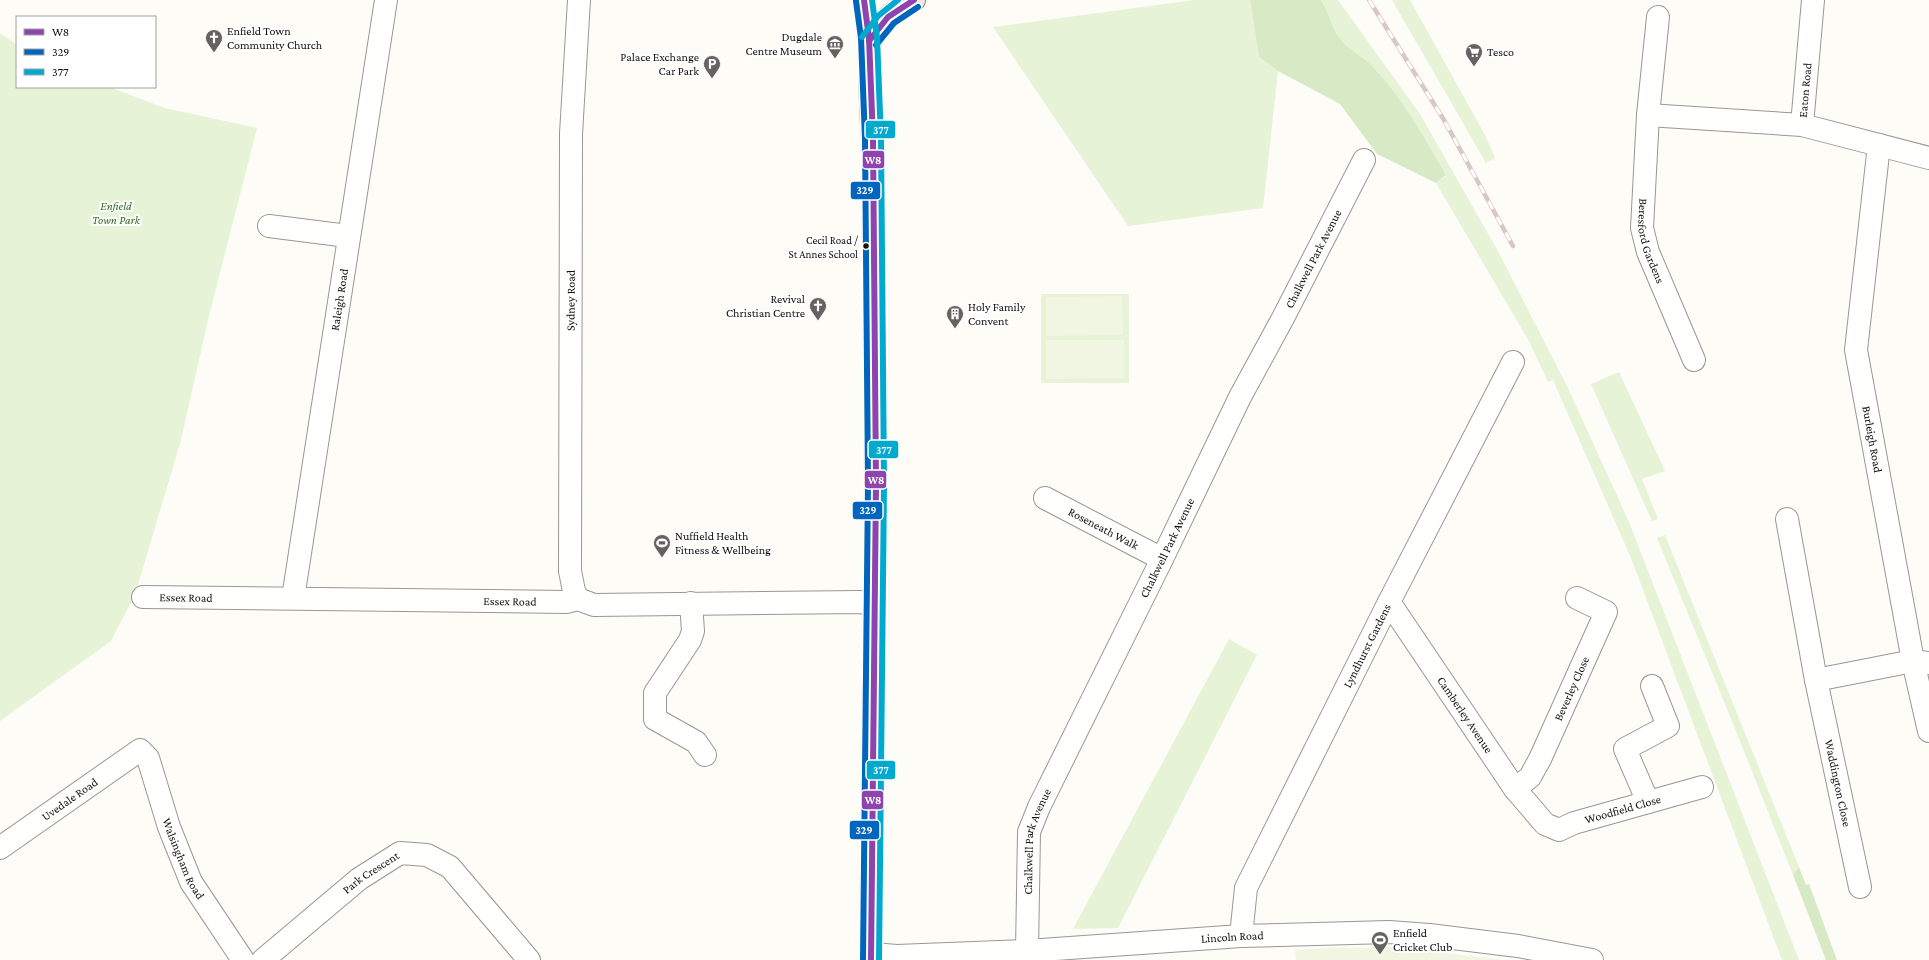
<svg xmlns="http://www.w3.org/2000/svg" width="1929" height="960" font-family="'Crimson Pro',serif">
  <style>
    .green { fill: #e7f3d7 }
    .forest { fill: #d8eac5 }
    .pitch { fill: #f0f6e1 }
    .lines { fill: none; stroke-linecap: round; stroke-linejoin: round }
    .minor-casing { stroke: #979795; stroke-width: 24 }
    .major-casing { stroke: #858482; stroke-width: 24 }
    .minor { stroke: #fffffe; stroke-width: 22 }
    .major { stroke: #ede9dc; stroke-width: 22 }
    .rail-casing { stroke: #d9c6c7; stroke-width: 4.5 }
    .rail { stroke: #fff; stroke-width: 3; stroke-dasharray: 9; stroke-linecap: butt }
    .bus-1-casing { stroke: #fff; stroke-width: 9 }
    .bus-2-casing { stroke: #fff; stroke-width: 9 }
    .bus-3-casing { stroke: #fff; stroke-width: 9 }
    .bus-1 { stroke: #8e44ad; stroke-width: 6 }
    .bus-2 { stroke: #0065bd; stroke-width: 6 }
    .bus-3 { stroke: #00a9ce; stroke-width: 6 }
    .bus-dot { fill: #111; stroke: #fff; stroke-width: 1.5 }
    .labels { text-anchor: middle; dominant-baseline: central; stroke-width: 4; stroke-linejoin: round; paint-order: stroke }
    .bus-label { font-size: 11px; fill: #111; stroke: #fff; text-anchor: end }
    .poi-label { font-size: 12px; fill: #111; stroke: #fff; text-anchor: start }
    .street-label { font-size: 12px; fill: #111; stroke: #fff }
    .park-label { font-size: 12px; font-style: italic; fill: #2f6b1f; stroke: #fff }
    .line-badge { stroke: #fff; stroke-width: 1.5 }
    .badge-label { font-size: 11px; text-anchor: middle; font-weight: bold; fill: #fff }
  </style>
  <rect width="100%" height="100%" fill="#fdfcf7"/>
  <g class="green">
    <polygon points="1194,0 1250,0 1259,57 1278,71 1263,208 1128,226 993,27"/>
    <path d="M1321 0H1338L1420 114 1499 253 1568 388 1629 522 1799 960H1782L1631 558 1553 380 1548 382 1529 341 1436 183 1446 176C1424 137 1402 96 1370 64 1362 56 1349 50 1342 41 1331 29 1330 13 1321 0Z"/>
    <polygon points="1392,0 1410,0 1485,135 1495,158 1486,163"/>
    <polygon points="0,33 17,45 17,87 109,87 165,108 257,128 208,320 181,440 135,595 111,641 0,721"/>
    <rect x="1041" y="294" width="88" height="89"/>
    <polygon points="1619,372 1665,471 1642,479 1658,519 1652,521 1591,384"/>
    <polygon points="1665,535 1799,867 1793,875 1736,731 1657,538"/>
    <polygon points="1229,639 1257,655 1118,928 1073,929"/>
  </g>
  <g class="forest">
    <path d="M1250 0H1321C1330 13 1331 29 1342 41 1349 50 1362 56 1370 64 1402 96 1424 137 1446 175L1436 183 1377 154 1340 104 1278 71 1259 57Z"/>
    <polygon points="1799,867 1806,885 1809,884 1837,960 1826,960 1793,875"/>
  </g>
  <g class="pitch">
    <polygon points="1122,296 1123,335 1046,336 1046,297"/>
    <polygon points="1046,340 1124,340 1124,378 1046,379"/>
    <polygon points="1391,947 1505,960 1507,960 1296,960 1295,950 1330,948"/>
  </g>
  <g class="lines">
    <defs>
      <g id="minor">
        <path id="s1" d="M1658 17 1648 115 1642 228 1648 252 1694 360"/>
        <polyline points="1648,115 1802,125 1929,158"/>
        <path id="s2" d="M1802 125 1813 0"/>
        <path id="s3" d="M1879 145 1856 350 1913 661 1929 731"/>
        <polyline points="269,226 348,236"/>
        <path id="s4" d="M1045 498 1162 559"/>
        <path id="s5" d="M1787 519 1816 680 1860 887"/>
        <path id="s6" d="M143 597 566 602 578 599 594 605 860 602 874 605"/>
        <path id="s7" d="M293 598 386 0"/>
        <path id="s8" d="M578 599 574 591 570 571 571 134 579 0"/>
        <path id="s9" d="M1389 602 1515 789 1545 824 1559 830 1574 823 1702 787"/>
        <polyline points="691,603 693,631 690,640 655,693 655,719 696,742 705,755"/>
        <polyline points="1816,680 1913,661 1928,663"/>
        <path id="s10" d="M1515 789 1530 777 1540 759 1606 612 1577 598"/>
        <polyline points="1648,802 1625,749 1668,726 1652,686"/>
        <path id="s11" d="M0 848 140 750 148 758 169 827 191 882 243 960"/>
        <path id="s12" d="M1241 936 1246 888 1389 602 1513 362"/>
        <path id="s13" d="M1027 951 1029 832 1039 807 1162 559 1240 397 1283 318 1364 160"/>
        <path id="s14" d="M872 954 897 956 1027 951 1241 936 1389 932 1429 935 1518 946 1592 960"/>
        <path id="s15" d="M263 960 359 879 400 853 427 855 450 867 529 960"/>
      </g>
      <g id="major">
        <path d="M864 0C865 14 869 29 869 43 871 75 870 107 873 139L876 483 871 960"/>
        <path d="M869 41C881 21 894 11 914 0"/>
      </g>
    </defs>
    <use href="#minor" class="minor-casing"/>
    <use href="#major" class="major-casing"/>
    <use href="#minor" class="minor"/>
    <use href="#major" class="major"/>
    <defs>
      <polyline id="rail" points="1369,0 1444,120 1513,246"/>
    </defs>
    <use href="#rail" class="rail-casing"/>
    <use href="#rail" class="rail"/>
    <defs>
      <g id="bus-1">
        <polyline points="864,0 869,38 873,139 876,483 871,960"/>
        <polyline points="869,41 888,17 914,0"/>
      </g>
      <g id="bus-2">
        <polyline points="856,1 861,38 865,139 868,483 863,960"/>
        <polyline points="876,45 894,23 918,7"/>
      </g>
      <g id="bus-3">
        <polyline points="872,0 877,37 881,139 884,483 879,960"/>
        <polyline points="862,37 878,16 898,0"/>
      </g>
    </defs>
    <use href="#bus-1" class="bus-1-casing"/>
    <use href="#bus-2" class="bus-2-casing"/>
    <use href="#bus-3" class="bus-3-casing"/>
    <use href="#bus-1" class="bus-1"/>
    <use href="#bus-2" class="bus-2"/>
    <use href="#bus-3" class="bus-3"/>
  </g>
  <defs>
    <symbol id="church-pin" viewBox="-11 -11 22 30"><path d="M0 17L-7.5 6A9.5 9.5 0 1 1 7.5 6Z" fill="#646362" stroke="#fff"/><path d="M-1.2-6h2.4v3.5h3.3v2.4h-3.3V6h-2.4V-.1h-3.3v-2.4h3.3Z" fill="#fff"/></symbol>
    <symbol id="museum-pin" viewBox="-11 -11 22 30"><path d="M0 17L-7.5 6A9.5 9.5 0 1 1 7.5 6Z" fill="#646362" stroke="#fff"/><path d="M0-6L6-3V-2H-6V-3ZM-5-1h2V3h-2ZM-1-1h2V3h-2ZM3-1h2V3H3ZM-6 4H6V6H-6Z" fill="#fff"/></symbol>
    <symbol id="supermarket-pin" viewBox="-11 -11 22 30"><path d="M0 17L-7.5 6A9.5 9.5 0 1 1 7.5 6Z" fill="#646362" stroke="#fff"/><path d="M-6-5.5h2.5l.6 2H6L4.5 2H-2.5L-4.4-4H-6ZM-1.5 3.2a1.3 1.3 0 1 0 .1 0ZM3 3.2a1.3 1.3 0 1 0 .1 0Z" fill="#fff"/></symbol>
    <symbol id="parking-pin" viewBox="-11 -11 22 30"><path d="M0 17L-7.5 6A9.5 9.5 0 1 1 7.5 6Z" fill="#646362" stroke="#fff"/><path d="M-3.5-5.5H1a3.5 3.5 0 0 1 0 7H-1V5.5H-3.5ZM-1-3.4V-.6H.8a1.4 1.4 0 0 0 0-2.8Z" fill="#fff"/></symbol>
    <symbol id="building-pin" viewBox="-11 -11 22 30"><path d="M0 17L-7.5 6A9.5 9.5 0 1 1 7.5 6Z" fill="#646362" stroke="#fff"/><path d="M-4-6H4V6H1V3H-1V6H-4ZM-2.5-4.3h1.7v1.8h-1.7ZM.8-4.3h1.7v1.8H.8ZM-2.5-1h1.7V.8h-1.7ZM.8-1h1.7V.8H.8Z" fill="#fff"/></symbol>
    <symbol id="stadium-pin" viewBox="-11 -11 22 30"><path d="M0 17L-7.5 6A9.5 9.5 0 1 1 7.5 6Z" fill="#646362" stroke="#fff"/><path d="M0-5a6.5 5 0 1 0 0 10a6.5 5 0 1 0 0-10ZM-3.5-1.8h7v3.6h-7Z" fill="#fff"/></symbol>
  </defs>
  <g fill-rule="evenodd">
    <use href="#church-pin" x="204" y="28" width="20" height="27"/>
    <use href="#museum-pin" x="825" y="34" width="20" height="27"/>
    <use href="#supermarket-pin" x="1464" y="42" width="20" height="27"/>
    <use href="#parking-pin" x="702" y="54" width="20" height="27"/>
    <use href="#church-pin" x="808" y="296" width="20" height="27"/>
    <use href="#building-pin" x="945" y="304" width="20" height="27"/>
    <use href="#stadium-pin" x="652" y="533" width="20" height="27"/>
    <use href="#stadium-pin" x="1370" y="930" width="20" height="27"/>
  </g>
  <circle class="bus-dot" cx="866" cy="246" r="3.5"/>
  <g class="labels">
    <g class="bus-label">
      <text x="858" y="240">Cecil Road /<tspan x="858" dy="14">St Annes School</tspan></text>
    </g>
    <g class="poi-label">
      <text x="227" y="31">Enfield Town<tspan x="227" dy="14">Community Church</tspan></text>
      <text x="822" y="37" text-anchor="end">Dugdale<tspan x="822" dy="14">Centre Museum</tspan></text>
      <text x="1487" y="52">Tesco</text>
      <text x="699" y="57" text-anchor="end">Palace Exchange<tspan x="699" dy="14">Car Park</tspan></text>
      <text x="805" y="299" text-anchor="end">Revival<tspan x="805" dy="14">Christian Centre</tspan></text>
      <text x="968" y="307">Holy Family<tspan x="968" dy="14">Convent</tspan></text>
      <text x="675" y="536">Nuffield Health<tspan x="675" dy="14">Fitness &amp; Wellbeing</tspan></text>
      <text x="1393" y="933">Enfield<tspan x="1393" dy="14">Cricket Club</tspan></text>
    </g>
    <g class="street-label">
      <text stroke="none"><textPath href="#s2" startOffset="35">Eaton Road</textPath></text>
      <text stroke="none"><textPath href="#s1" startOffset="226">Beresford Gardens</textPath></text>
      <text stroke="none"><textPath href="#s13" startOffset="759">Chalkwell Park Avenue</textPath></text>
      <text stroke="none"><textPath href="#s7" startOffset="302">Raleigh Road</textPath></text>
      <text stroke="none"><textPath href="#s8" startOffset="300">Sydney Road</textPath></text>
      <text stroke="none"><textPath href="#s3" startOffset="297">Burleigh Road</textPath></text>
      <text stroke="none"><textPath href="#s4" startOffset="66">Roseneath Walk</textPath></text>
      <text stroke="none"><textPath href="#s13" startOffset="435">Chalkwell Park Avenue</textPath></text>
      <text stroke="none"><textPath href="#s6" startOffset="43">Essex Road</textPath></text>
      <text stroke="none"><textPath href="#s6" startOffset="367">Essex Road</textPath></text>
      <text stroke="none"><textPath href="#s12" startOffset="319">Lyndhurst Gardens</textPath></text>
      <text stroke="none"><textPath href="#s10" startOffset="117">Beverley Close</textPath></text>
      <text stroke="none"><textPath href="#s9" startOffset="136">Camberley Avenue</textPath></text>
      <text stroke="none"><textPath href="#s5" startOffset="269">Waddington Close</textPath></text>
      <text stroke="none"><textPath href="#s11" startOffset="85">Uvedale Road</textPath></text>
      <text stroke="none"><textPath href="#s9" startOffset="354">Woodfield Close</textPath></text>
      <text stroke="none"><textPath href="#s13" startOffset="111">Chalkwell Park Avenue</textPath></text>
      <text stroke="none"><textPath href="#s11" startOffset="289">Walsingham Road</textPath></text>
      <text stroke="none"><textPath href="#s15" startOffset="139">Park Crescent</textPath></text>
      <text stroke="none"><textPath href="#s14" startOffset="361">Lincoln Road</textPath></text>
    </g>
    <g class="park-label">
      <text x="116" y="206">Enfield<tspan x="116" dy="14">Town Park</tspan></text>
    </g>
  </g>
  <g class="line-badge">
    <rect x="865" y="120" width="31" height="19" rx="4" fill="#00a9ce"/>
    <rect x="862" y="150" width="23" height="19" rx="4" fill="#8e44ad"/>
    <rect x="850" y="181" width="31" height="19" rx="4" fill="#0065bd"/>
    <rect x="868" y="440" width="31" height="19" rx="4" fill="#00a9ce"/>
    <rect x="864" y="470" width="23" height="19" rx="4" fill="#8e44ad"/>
    <rect x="852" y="501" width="31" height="19" rx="4" fill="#0065bd"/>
    <rect x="866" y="760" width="30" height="20" rx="4" fill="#00a9ce"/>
    <rect x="861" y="790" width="23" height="20" rx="4" fill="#8e44ad"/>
    <rect x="849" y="820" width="31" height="20" rx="4" fill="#0065bd"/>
  </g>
  <g class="badge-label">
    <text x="881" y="134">377</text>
    <text x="873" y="164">W8</text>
    <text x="865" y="194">329</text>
    <text x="884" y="454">377</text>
    <text x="876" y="484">W8</text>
    <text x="868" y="514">329</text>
    <text x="881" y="774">377</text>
    <text x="873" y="804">W8</text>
    <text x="864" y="834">329</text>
  </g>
  <rect x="16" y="16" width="140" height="72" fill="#ffffff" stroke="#a0a0a0"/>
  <rect x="24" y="29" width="20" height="6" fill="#8e44ad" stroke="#a0a0a0"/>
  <text x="52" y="36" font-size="12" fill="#111111">W8</text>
  <rect x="24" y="49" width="20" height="6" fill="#0065bd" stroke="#a0a0a0"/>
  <text x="52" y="56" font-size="12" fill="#111111">329</text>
  <rect x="24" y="69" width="20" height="6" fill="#00a9ce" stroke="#a0a0a0"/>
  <text x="52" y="76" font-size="12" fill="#111111">377</text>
</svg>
